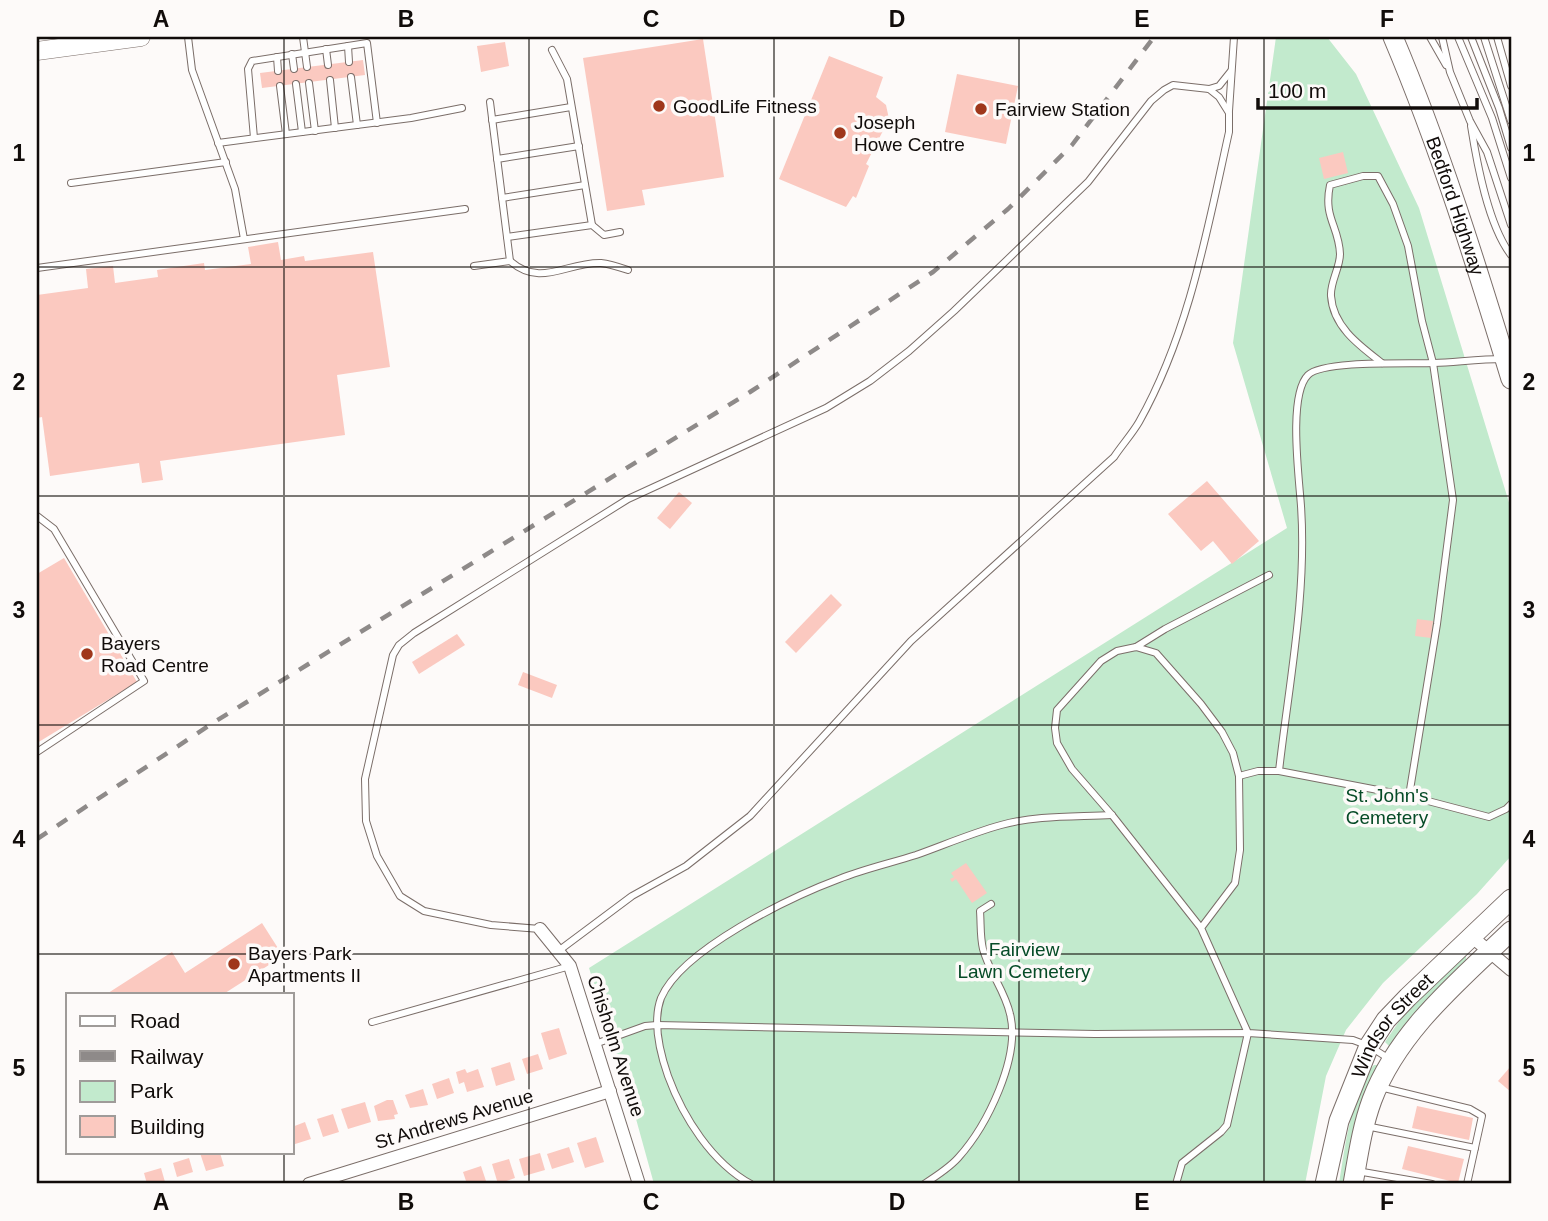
<svg xmlns="http://www.w3.org/2000/svg" width="1548" height="1221" font-family="Arial,sans-serif">
  <style>
    .green { fill: #c2eacd }
    .building { fill: #fbc9c0 }
    .lines { fill: none; stroke-linecap: round; stroke-linejoin: round }
    .lane-casing { stroke: #7b6e69; stroke-width: 8 }
    .street-casing { stroke: #7b6e69; stroke-width: 14 }
    .secondary-casing { stroke: #7b6e69; stroke-width: 19 }
    .primary-casing { stroke: #7b6e69; stroke-width: 21 }
    .lane { stroke: #fff; stroke-width: 6 }
    .street { stroke: #fff; stroke-width: 12 }
    .secondary { stroke: #fff; stroke-width: 18 }
    .primary { stroke: #fff; stroke-width: 19 }
    .rail { stroke: #8e8a89; stroke-width: 4.5; stroke-dasharray: 12 12; stroke-linecap: butt }
    .grid { fill: none; stroke: #110c0a; stroke-width: 2; stroke-opacity: 0.55 }
    .poi-dot { fill: #9f371b; stroke: #fdfaf9; stroke-width: 2.5 }
    .labels { text-anchor: middle; dominant-baseline: central; stroke-width: 7; stroke-linejoin: round; paint-order: stroke }
    .poi-label { font-size: 19px; fill: #110c0a; stroke: #fdfaf9; text-anchor: start }
    .street-label { font-size: 19px; fill: #110c0a; stroke: #fdfaf9 }
    .park-label { font-size: 19px; fill: #064b27; stroke: #fdfaf9 }
    .neatline { fill: none; stroke: #110c0a; stroke-width: 2.5 }
    .grid-label { font-size: 23px; text-anchor: middle; font-weight: bold; fill: #110c0a }
  </style>
  <rect width="100%" height="100%" fill="#fdfaf9"/>
  <g class="green">
    <path d="M1276 37H1327L1356 74 1419 208 1511 509V856L1477 894 1383 983 1346 1030 1326 1076 1305 1184H719C706 1178 697 1182 684 1184 675 1186 664 1184 654 1184L628 1090 589 968 1287 528 1233 343Z"/>
    <polygon points="1462,955 1466,955 1466,964 1418,1009 1389,1046 1385,1042 1402,1017"/>
    <path d="M1374 1065H1378L1346 1184H1339C1344 1153 1352 1087 1374 1065Z"/>
  </g>
  <g class="building">
    <polygon points="703,39 724,177 642,190 645,205 607,211 583,58"/>
    <polygon points="505,42 509,66 481,72 477,46"/>
    <polygon points="829,56 883,77 876,97 886,105 889,119 866,164 869,166 856,198 853,196 846,207 779,179"/>
    <polygon points="363,60 365,75 262,88 260,73"/>
    <polygon points="957,74 1018,86 1006,144 945,132"/>
    <polygon points="1343,152 1348,173 1324,179 1319,158"/>
    <polygon points="278,242 281,260 304,256 305,261 373,252 390,367 337,375 345,435 160,461 163,480 142,483 139,463 50,476 42,417 37,418 37,295 88,288 86,269 113,266 115,283 158,277 157,270 204,263 205,270 251,264 248,247"/>
    <polygon points="1207,481 1259,541 1232,564 1213,541 1201,551 1168,514"/>
    <polygon points="679,492 692,503 670,529 657,518"/>
    <polygon points="64,558 137,682 37,743 37,574"/>
    <polygon points="831,594 842,605 796,653 785,642"/>
    <polygon points="1417,619 1433,621 1431,638 1415,636"/>
    <polygon points="457,634 465,645 419,674 412,662"/>
    <polygon points="523,672 557,685 552,698 518,685"/>
    <polygon points="966,863 987,893 972,903 956,879 952,882 950,879 954,877 951,873"/>
    <polygon points="262,923 283,956 222,995 105,995 172,952 185,973"/>
    <polygon points="559,1028 567,1054 549,1060 541,1033"/>
    <polygon points="538,1054 543,1069 527,1074 522,1059"/>
    <polygon points="510,1062 515,1080 496,1086 491,1068"/>
    <polygon points="1511,1066 1511,1092 1498,1081"/>
    <polygon points="465,1069 467,1073 478,1069 484,1087 467,1092 464,1082 459,1084 456,1072"/>
    <polygon points="449,1078 454,1093 437,1099 432,1084"/>
    <polygon points="423,1089 428,1105 410,1108 405,1095"/>
    <polygon points="387,1100 393,1100 398,1114 394,1115 395,1119 378,1121 374,1106"/>
    <polygon points="365,1102 371,1122 348,1129 341,1109"/>
    <polygon points="1417,1106 1473,1118 1469,1140 1412,1128"/>
    <polygon points="333,1114 339,1132 323,1137 317,1119"/>
    <polygon points="305,1122 311,1139 292,1145 292,1127"/>
    <polygon points="596,1137 604,1162 585,1168 577,1143"/>
    <polygon points="1408,1146 1464,1159 1458,1183 1402,1169"/>
    <polygon points="569,1147 574,1162 552,1169 547,1154"/>
    <polygon points="200,1153 220,1153 224,1166 206,1171"/>
    <polygon points="540,1153 545,1170 524,1176 519,1159"/>
    <polygon points="189,1158 193,1172 177,1177 173,1163"/>
    <polygon points="509,1159 515,1178 498,1184 492,1164"/>
    <polygon points="481,1166 487,1184 467,1184 463,1172"/>
    <polygon points="161,1168 165,1182 147,1184 144,1173"/>
  </g>
  <g class="lines">
    <defs>
      <g id="lane">
        <polyline points="188,37 192,70 235,189 244,239"/>
        <polyline points="303,37 307,67"/>
        <polyline points="1430,37 1446,65"/>
        <polyline points="1442,37 1450,72 1470,121 1487,152 1511,225"/>
        <polyline points="1458,37 1492,118 1511,178"/>
        <polyline points="1471,37 1499,108 1511,148"/>
        <polyline points="1484,37 1511,121"/>
        <polyline points="1497,37 1511,86"/>
        <polyline points="348,46 349,62"/>
        <polyline points="326,49 328,65"/>
        <polyline points="552,50 567,79 592,225"/>
        <polyline points="292,54 294,69"/>
        <polyline points="277,57 278,71"/>
        <polyline points="351,77 357,125"/>
        <polyline points="330,80 335,128"/>
        <polyline points="309,83 315,131"/>
        <polyline points="296,84 302,132"/>
        <polyline points="280,86 286,134"/>
        <polyline points="1209,89 1219,86 1231,71"/>
        <polyline points="1229,111 1234,37"/>
        <polyline points="492,120 571,107"/>
        <path d="M1471 126C1477 164 1488 225 1511 255"/>
        <polyline points="254,138 248,69 252,61 367,43 377,123"/>
        <polyline points="218,143 411,118 462,108"/>
        <polyline points="497,159 579,146"/>
        <polyline points="71,183 226,162"/>
        <polyline points="502,198 585,185"/>
        <polyline points="507,237 592,225 604,235 620,232"/>
        <path d="M510 261C541 288 566 262 601 263 610 264 619 267 628 270"/>
        <polyline points="474,266 510,261 490,102"/>
        <polyline points="37,268 465,209"/>
        <path d="M1503 359C1480 359 1457 362 1434 363 1410 364 1323 360 1308 375 1288 395 1299 477 1301 506 1307 594 1289 683 1279 771L1409 796 1489 817 1506 809 1511 804"/>
        <path d="M1382 363C1360 346 1333 327 1331 296 1330 282 1340 268 1340 254 1339 226 1323 218 1330 185L1363 176H1378L1393 204 1408 246 1422 321 1433 363 1453 500 1437 624 1409 796"/>
        <polyline points="37,516 54,529 144,681 37,752"/>
        <polyline points="1136,647 1165,629 1269,575"/>
        <polyline points="1239,776 1258,771 1279,771"/>
        <polyline points="1201,928 1235,883 1240,850 1239,776 1233,753 1222,732 1201,704 1156,653 1136,647 1117,651 1101,661 1057,710 1055,728 1057,743 1072,769 1112,815 1201,928 1248,1033 1353,1040 1369,1046 1391,1060"/>
        <path d="M540 929 491 925 424 911 400 896 377 856 366 821 365 779 393 655 399 645 414 633 628 499 826 408 870 381 909 351 954 311 1088 182 1151 101 1164 90 1173 85 1209 89 1219 97 1229 113V132C1207 231 1189 333 1139 422 1132 434 1122 445 1114 457L911 641 750 816 686 866 632 896 557 952"/>
        <polyline points="372,1022 570,966"/>
        <polyline points="595,1044 645,1026 657,1025 1095,1034 1248,1033 1227,1125 1221,1132 1182,1163 1176,1184"/>
        <polyline points="1380,1087 1470,1109 1482,1116 1467,1184"/>
        <polyline points="1366,1126 1475,1148"/>
        <polyline points="1357,1171 1432,1184"/>
        <path d="M751 1184C712 1163 683 1117 668 1076 660 1053 652 1022 661 998 682 949 791 897 839 879 864 869 891 863 916 855 944 845 972 833 1001 825 1036 815 1076 817 1112 815"/>
        <path d="M924 1184C935 1177 949 1168 958 1158 987 1126 1021 1057 1010 1014 1005 991 989 972 983 949 980 937 981 924 980 911L991 904"/>
      </g>
      <g id="street">
        <polyline points="540,929 570,966 639,1184"/>
        <polyline points="1471,936 1511,970"/>
        <polyline points="309,1184 610,1091"/>
      </g>
      <polyline id="secondary" points="37,51 141,37"/>
      <g id="primary">
        <path id="s1" d="M1393 37C1440 148 1476 264 1511 379"/>
        <path id="s2" d="M1325 1184 1339 1121 1369 1046 1386 1020 1408 997 1511 899"/>
        <path d="M1353 1184C1358 1156 1362 1127 1372 1100 1398 1031 1459 981 1511 931"/>
      </g>
    </defs>
    <use href="#lane" class="lane-casing"/>
    <use href="#street" class="street-casing"/>
    <use href="#secondary" class="secondary-casing"/>
    <use href="#primary" class="primary-casing"/>
    <use href="#lane" class="lane"/>
    <use href="#street" class="street"/>
    <use href="#secondary" class="secondary"/>
    <use href="#primary" class="primary"/>
    <polyline class="rail" points="37,839 216,721 750,392 933,272 1008,209 1072,145 1154,37"/>
  </g>
  <path class="grid" d="M284 37V995M529 37V1184M774 37V1184M1019 37V1184M1264 37V1184M37 267H1511M37 496H1511M37 725H1511M37 954H1511M284 1153V1184"/>
  <g class="poi-dot">
    <circle cx="659" cy="106" r="7"/>
    <circle cx="981" cy="109" r="7"/>
    <circle cx="840" cy="133" r="7"/>
    <circle cx="87" cy="654" r="7"/>
    <circle cx="234" cy="964" r="7"/>
  </g>
  <g class="labels">
    <g class="poi-label">
      <text x="673" y="106">GoodLife Fitness</text>
      <text x="995" y="109">Fairview Station</text>
      <text x="854" y="122">Joseph<tspan x="854" dy="22">Howe Centre</tspan></text>
      <text x="101" y="643">Bayers<tspan x="101" dy="22">Road Centre</tspan></text>
      <text x="248" y="953">Bayers Park<tspan x="248" dy="22">Apartments II</tspan></text>
    </g>
    <g class="street-label">
      <text stroke="none"><textPath href="#s1" startOffset="180">Bedford Highway</textPath></text>
      <text stroke="none"><textPath href="#s2" startOffset="175">Windsor Street</textPath></text>
      <text transform="translate(616 1046) rotate(72)">Chisholm Avenue</text>
      <text transform="translate(454 1119) rotate(-17)">St Andrews Avenue</text>
    </g>
    <g class="park-label">
      <text x="1387" y="795">St. John's<tspan x="1387" dy="22">Cemetery</tspan></text>
      <text x="1024" y="949">Fairview<tspan x="1024" dy="22">Lawn Cemetery</tspan></text>
    </g>
  </g>
  <rect width="1548" height="1221" fill="none" stroke="#fdfaf9" stroke-width="77"/>
  <rect x="66" y="993" width="228" height="161" fill="#fdfaf9" stroke="#9f9b99" stroke-width="2"/>
  <rect x="80" y="1016" width="35" height="10" fill="#ffffff" stroke="#9f9b99" stroke-width="2"/>
  <text x="130" y="1028" font-size="21" fill="#110c0a">Road</text>
  <rect x="80" y="1051" width="35" height="10" fill="#8e8a89" stroke="#9f9b99" stroke-width="2"/>
  <text x="130" y="1064" font-size="21" fill="#110c0a">Railway</text>
  <rect x="80" y="1081" width="35" height="21" fill="#c2eacd" stroke="#9f9b99" stroke-width="2"/>
  <text x="130" y="1098" font-size="21" fill="#110c0a">Park</text>
  <rect x="80" y="1116" width="35" height="21" fill="#fbc9c0" stroke="#9f9b99" stroke-width="2"/>
  <text x="130" y="1134" font-size="21" fill="#110c0a">Building</text>
  <path d="M1258 98v10h219v-10" fill="none" stroke="#110c0a" stroke-width="3.5"/>
  <text x="1268" y="98" font-size="21" fill="#110c0a" stroke="#fdfaf9" stroke-width="5" paint-order="stroke">100 m</text>
  <rect x="38" y="38" width="1472" height="1144" class="neatline"/>
  <g class="grid-label">
    <text x="161" y="27">A</text>
    <text x="406" y="27">B</text>
    <text x="651" y="27">C</text>
    <text x="897" y="27">D</text>
    <text x="1142" y="27">E</text>
    <text x="1387" y="27">F</text>
    <text x="19" y="161">1</text>
    <text x="1529" y="161">1</text>
    <text x="19" y="390">2</text>
    <text x="1529" y="390">2</text>
    <text x="19" y="618">3</text>
    <text x="1529" y="618">3</text>
    <text x="19" y="847">4</text>
    <text x="1529" y="847">4</text>
    <text x="19" y="1076">5</text>
    <text x="1529" y="1076">5</text>
    <text x="161" y="1210">A</text>
    <text x="406" y="1210">B</text>
    <text x="651" y="1210">C</text>
    <text x="897" y="1210">D</text>
    <text x="1142" y="1210">E</text>
    <text x="1387" y="1210">F</text>
  </g>
</svg>
